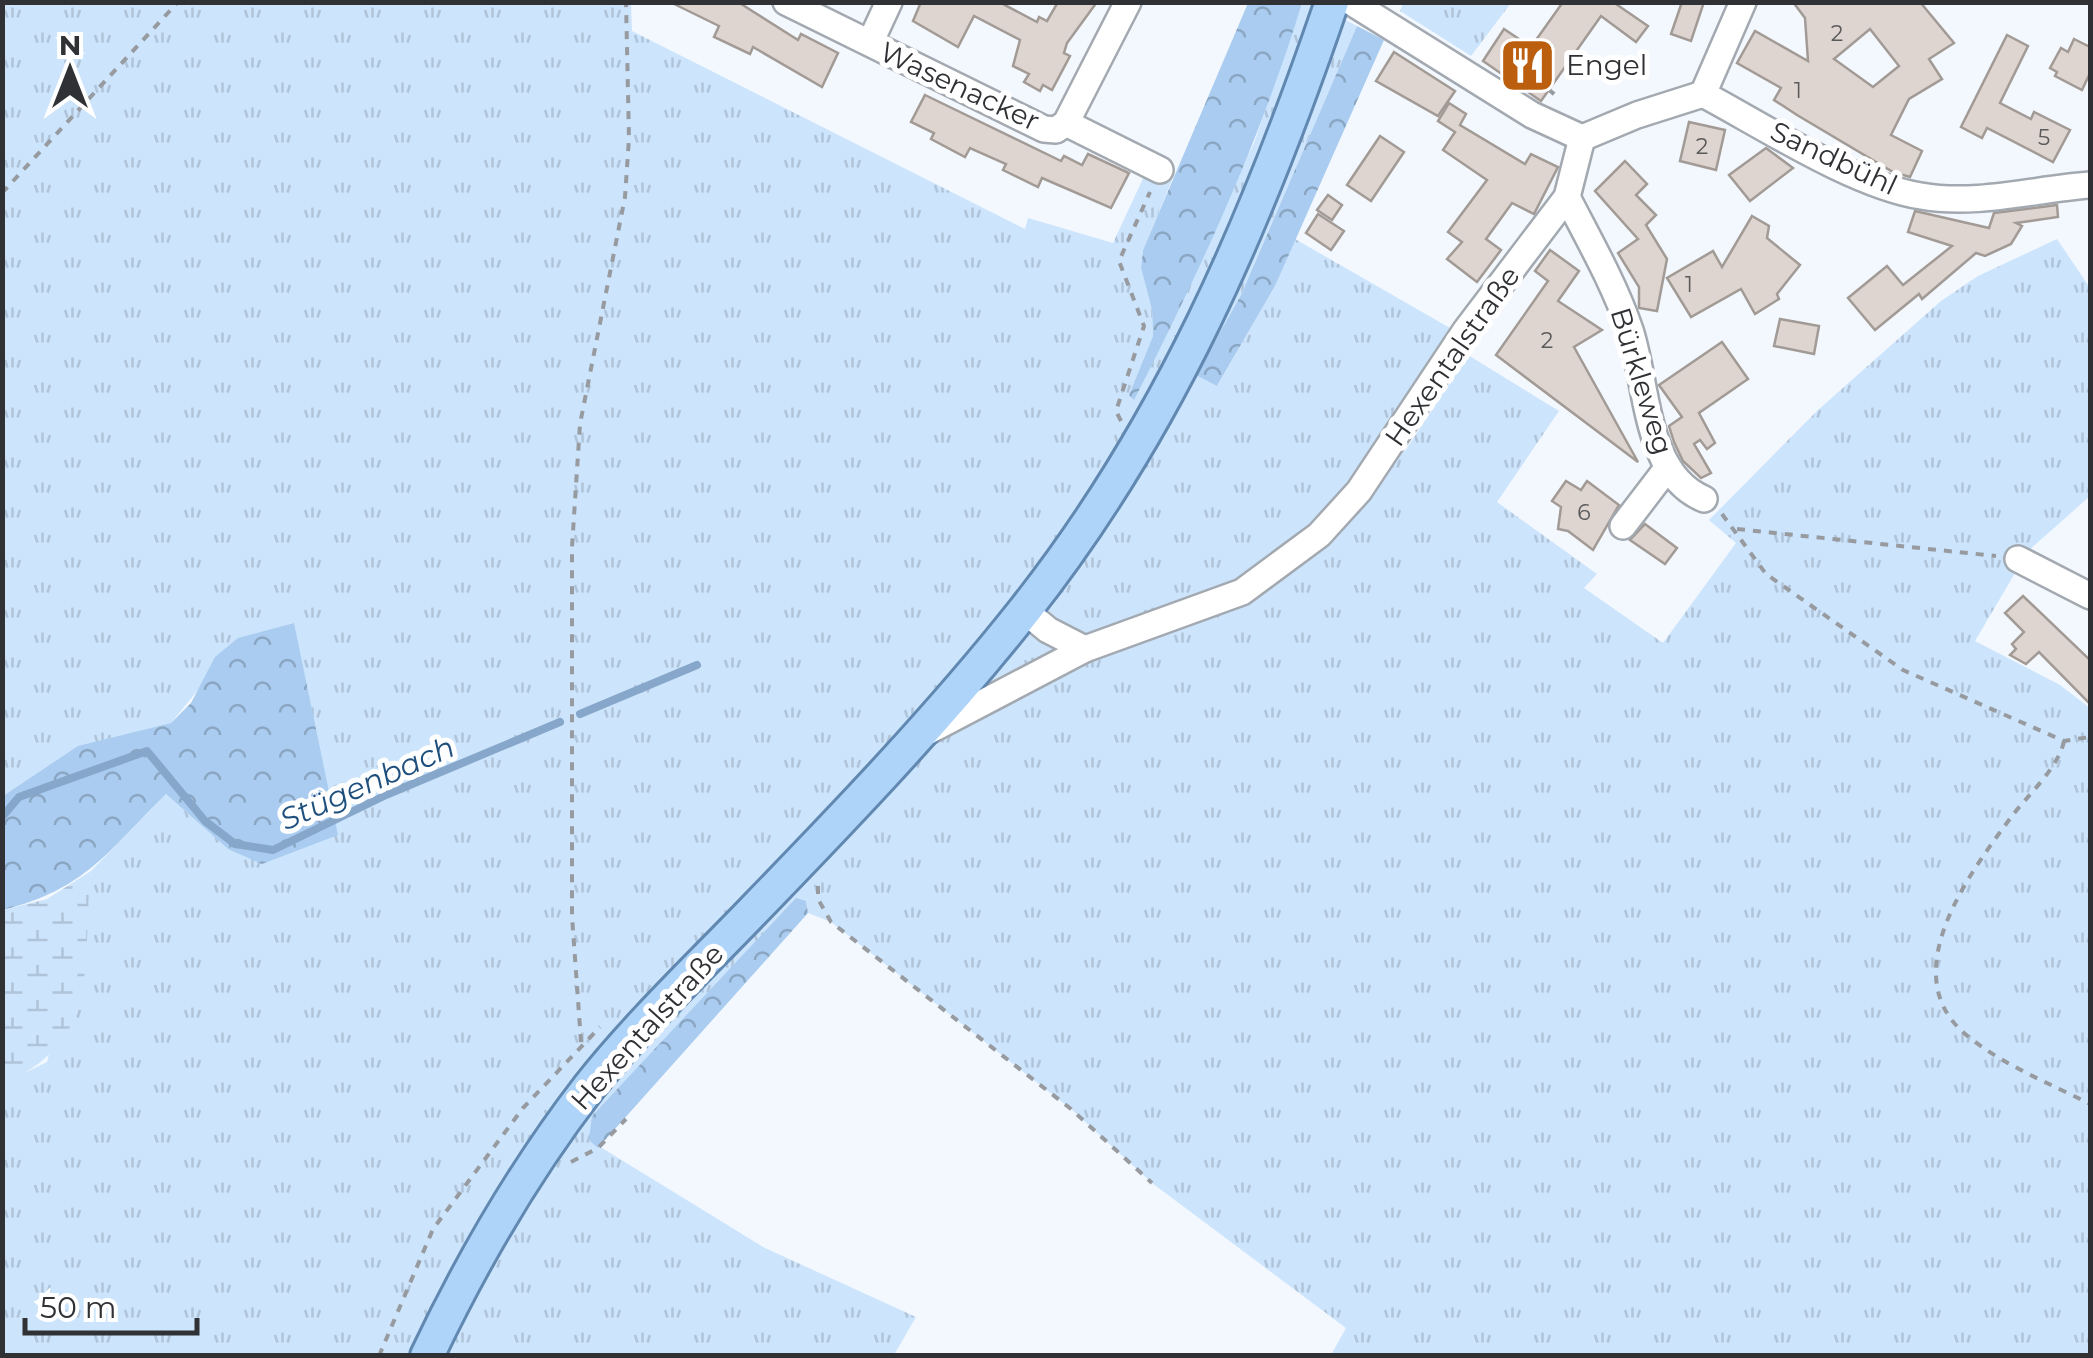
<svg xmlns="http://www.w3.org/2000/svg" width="2093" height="1358" font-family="Montserrat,sans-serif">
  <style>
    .grass { fill: url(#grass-tufts) }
    .forest { fill: url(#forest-crowns) }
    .wetland { fill: url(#wetland-marsh) }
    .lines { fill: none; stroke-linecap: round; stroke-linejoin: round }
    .stream { stroke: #86a7ca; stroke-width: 8 }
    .building { fill: #ded5d1; stroke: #a29a95; stroke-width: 2.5; fill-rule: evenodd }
    .minor-casing { stroke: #a3a9b0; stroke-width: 30 }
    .major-casing { stroke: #6088b1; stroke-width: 38 }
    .path { stroke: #979ba0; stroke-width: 4; stroke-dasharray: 8 8; stroke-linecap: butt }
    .minor { stroke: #fff; stroke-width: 25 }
    .major { stroke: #afd4f9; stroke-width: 32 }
    .labels { text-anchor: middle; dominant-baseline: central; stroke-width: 10; stroke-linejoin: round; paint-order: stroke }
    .number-label { font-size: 22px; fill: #5b5a5b }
    .poi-label { font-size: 28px; fill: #2f3134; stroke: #fff; text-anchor: start }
    .street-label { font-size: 28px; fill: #2f3134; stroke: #fff }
    .water-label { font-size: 30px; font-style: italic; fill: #1e4f7d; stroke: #fff }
  </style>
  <defs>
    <pattern id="grass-tufts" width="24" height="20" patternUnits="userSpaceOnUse" patternTransform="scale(2.5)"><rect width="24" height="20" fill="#cce4fc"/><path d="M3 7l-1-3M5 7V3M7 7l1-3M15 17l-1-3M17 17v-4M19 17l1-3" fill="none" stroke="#b0c4d9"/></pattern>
    <pattern id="forest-crowns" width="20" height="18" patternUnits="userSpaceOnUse" patternTransform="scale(2.5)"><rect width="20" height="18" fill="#a9ccf0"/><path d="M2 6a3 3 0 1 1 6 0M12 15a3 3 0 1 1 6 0" fill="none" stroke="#8aa6c3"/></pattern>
    <pattern id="wetland-marsh" width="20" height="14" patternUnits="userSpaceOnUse" patternTransform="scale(2.5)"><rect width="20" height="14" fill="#cce4fc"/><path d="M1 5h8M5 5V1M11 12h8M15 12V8" fill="none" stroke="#b0c4d9"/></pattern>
  </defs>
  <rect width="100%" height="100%" fill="#f3f8fe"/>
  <g class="grass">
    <polygon points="3,3 631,3 632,31 1025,229 1028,218 1113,243 1147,170 1172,180 1143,250 1141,268 1152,310 1153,336 1129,395 1254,143 1302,3 1314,3 1357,26 1241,295 1197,375 1218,385 1275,286 1295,239 1450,328 1382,430 1405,451 1468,355 1559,411 1497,502 1597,574 1584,588 1663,643 1736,543 1709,520 1818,410 1941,301 1978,276 2057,239 2090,288 2090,496 2028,551 1975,641 2060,685 2090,708 2090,1355 1331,1355 1346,1328 1152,1183 1071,1109 831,922 808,913 806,901 589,1140 765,1248 916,1317 894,1355 3,1355 3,1095 8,1094 14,1078 47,1062 86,916 91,871 166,794 228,849 293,623 263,633 202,685 171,723 78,747 3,796"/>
    <polygon points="1403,3 1511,3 1471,56 1400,11"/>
  </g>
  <g class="forest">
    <path d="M1248 3H1302C1260 141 1200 271 1134 400L1129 395 1153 336 1152 310 1141 268 1143 250Z"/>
    <polygon points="1357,26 1384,40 1275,286 1217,386 1196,375 1241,295"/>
    <path d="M294 623 338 835 262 864 228 849 166 794C107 852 86 889 3 910V796L78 746 171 723 191 703 215 657 238 638Z"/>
    <polygon points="796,898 806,901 808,913 598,1148 589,1140 592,1116"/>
  </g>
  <path class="wetland" d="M91 871C81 956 103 1034 15 1078L8 1094 3 1095V910L47 899Z"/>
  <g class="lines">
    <g class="stream">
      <polyline points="580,714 697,665"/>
      <polyline points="2,817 19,797 147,751 205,821 235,844 273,850 386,795 560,722"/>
    </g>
  </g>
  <g class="building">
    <polygon points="670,2 738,2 798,40 801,34 838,53 822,87 753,47 750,54 714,37 719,26"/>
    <polygon points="921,2 999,2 1037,22 1039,17 1047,21 1058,2 1097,2 1067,43 1064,53 1070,56 1052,90 1043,85 1040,91 1024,82 1029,74 1013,66 1020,40 974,16 958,47 913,21"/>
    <polygon points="1563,2 1613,2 1648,26 1636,42 1601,16 1541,101 1483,61 1504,29 1531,47"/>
    <polygon points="1682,2 1704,2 1691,41 1671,34"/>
    <path d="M1793 2H1920L1954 43 1929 59 1942 79 1909 99 1891 135 1922 151 1910 177 1893 172 1797 115 1774 100 1781 88 1737 63 1755 31 1808 61 1805 18ZM1870 29 1899 66 1873 87 1834 59Z"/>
    <polygon points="2007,35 2028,46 2000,103 2031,119 2034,112 2070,130 2053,162 1987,128 1982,138 1961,127"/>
    <polygon points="2074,39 2090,47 2090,73 2082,90 2055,76 2057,72 2050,68 2061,48 2068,52"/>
    <polygon points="1394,52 1455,91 1438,116 1376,81"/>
    <polygon points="925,95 1061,161 1064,156 1082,165 1088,154 1129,173 1111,208 1042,178 1038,187 1003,170 1006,164 970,148 965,157 931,139 934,133 911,122"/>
    <polygon points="1449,103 1466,114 1460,125 1525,164 1531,154 1558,167 1534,214 1512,203 1486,239 1501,250 1477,282 1447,259 1462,242 1448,232 1487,180 1443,150 1455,132 1438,121"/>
    <polygon points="1689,122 1725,130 1716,170 1680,161"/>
    <polygon points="1380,136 1404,152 1371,201 1347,185"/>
    <polygon points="1766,148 1793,168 1750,201 1729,175"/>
    <polygon points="1625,161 1647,184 1636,195 1656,215 1646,225 1667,259 1657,311 1639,308 1639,287 1618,253 1638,239 1595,191"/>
    <polygon points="1328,195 1342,205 1332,220 1317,210"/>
    <polygon points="2057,205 2058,217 2016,223 2022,226 2011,244 1985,256 1976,253 1922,299 1919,294 1875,330 1848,298 1887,266 1903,285 1952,246 1908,232 1915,211 1989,228 1994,213"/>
    <polygon points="1318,214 1344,231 1331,250 1306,233"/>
    <polygon points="1752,216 1769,226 1767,238 1800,265 1777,294 1779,299 1755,314 1741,289 1691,317 1667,278 1713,251 1722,267"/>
    <polygon points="1550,250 1579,271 1558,301 1602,330 1574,347 1638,462 1496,355 1548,281 1535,271"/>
    <polygon points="1780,319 1819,326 1814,354 1774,346"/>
    <polygon points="1722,342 1748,379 1699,413 1715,443 1707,449 1700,440 1694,444 1711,473 1701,478 1683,461 1674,442 1669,426 1682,417 1659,385"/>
    <polygon points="1566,481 1581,490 1587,481 1619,505 1593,550 1568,531 1558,529 1561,507 1552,501"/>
    <polygon points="1645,524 1677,548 1665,564 1630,540"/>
    <polygon points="2023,596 2090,660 2090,704 2039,652 2026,664 2010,655 2016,649 2012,644 2024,632 2005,613"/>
  </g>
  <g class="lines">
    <defs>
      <g id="minor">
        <polyline points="786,2 1044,129 1056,130 1066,123 1128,2"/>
        <polyline points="1351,2 1532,115 1582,138"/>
        <polyline points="870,43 889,2"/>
        <path d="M1703 94C1763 126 1855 186 1921 196 1976 206 2035 189 2090 185"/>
        <polyline points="1703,94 1743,2"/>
        <polyline points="1066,123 1160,170"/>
        <polyline points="1582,138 1637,115 1703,94"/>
        <path d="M1567 197C1589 240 1614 283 1630 330 1648 384 1644 474 1704 499"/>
        <polyline points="1623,526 1668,467"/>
        <polyline points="2018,559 2090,596"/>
        <polyline points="1025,611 1048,630 1085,649"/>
        <polyline points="927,732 1085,649 1242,592 1319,535 1359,491 1466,330 1567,197 1582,138"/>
      </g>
      <path id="major" d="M427 1356C472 1261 525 1170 589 1087 638 1025 698 968 752 912 846 815 940 717 1024 611 1169 428 1257 222 1332 2"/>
    </defs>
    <use href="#minor" class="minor-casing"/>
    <use href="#major" class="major-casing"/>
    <g class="path">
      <polyline points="1548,89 1560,99"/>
      <polyline points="2,193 178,2"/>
      <polyline points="1121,421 1116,411 1144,326 1119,261 1150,192"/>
      <polyline points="1722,514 1766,574 1903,670 2064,741 2090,737"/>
      <polyline points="1737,529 1996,556"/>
      <path d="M2064 741C2059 767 2028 795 2012 816 1972 870 1894 972 1964 1033 2000 1064 2049 1083 2090 1104"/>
      <polyline points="818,886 818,899 831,922 1071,1109 1152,1183"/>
      <polyline points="581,1042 572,916 572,547 580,424 625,197 629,138 626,2"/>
      <polyline points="571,1162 598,1148 626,1119"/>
      <polyline points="379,1356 433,1229 523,1108 600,1027"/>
    </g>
    <use href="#minor" class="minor"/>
    <use href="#major" class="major"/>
  </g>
  <defs>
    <symbol id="restaurant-square" viewBox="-11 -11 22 22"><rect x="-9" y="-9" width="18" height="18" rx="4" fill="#bb5e0e" stroke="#fff"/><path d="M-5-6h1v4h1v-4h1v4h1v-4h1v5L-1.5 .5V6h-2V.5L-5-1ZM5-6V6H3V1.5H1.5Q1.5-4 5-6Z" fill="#fff"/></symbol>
  </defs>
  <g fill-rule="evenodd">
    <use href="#restaurant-square" x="1496" y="34" width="63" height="63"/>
  </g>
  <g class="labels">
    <g class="number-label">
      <text x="1837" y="33">2</text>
      <text x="1798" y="90">1</text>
      <text x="2044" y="137">5</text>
      <text x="1702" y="146">2</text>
      <text x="1689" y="284">1</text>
      <text x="1547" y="340">2</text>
      <text x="1584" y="512">6</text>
    </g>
    <g class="poi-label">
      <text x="1566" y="65">Engel</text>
    </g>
    <g class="street-label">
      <text transform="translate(960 86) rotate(25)">Wasenacker</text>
      <text transform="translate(1834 158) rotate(25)">Sandbühl</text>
      <text transform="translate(1452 356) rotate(-55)">Hexentalstraße</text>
      <text transform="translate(1642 381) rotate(73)">Bürkleweg</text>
      <text transform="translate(647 1027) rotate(-48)">Hexentalstraße</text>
    </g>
    <g class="water-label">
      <text transform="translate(367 783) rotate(-24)">Stügenbach</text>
    </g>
  </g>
  <rect width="2093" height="1358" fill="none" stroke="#2f3134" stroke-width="10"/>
  <g transform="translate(70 70)" stroke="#ffffff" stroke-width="8" paint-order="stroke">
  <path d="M0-8L18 38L0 25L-18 38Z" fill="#2f3134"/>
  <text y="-15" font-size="28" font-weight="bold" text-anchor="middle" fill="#2f3134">N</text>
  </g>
  <path d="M25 1318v15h172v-15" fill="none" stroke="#2f3134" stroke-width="5"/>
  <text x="40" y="1318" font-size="30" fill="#2f3134" stroke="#ffffff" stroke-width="8" paint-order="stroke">50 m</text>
</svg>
